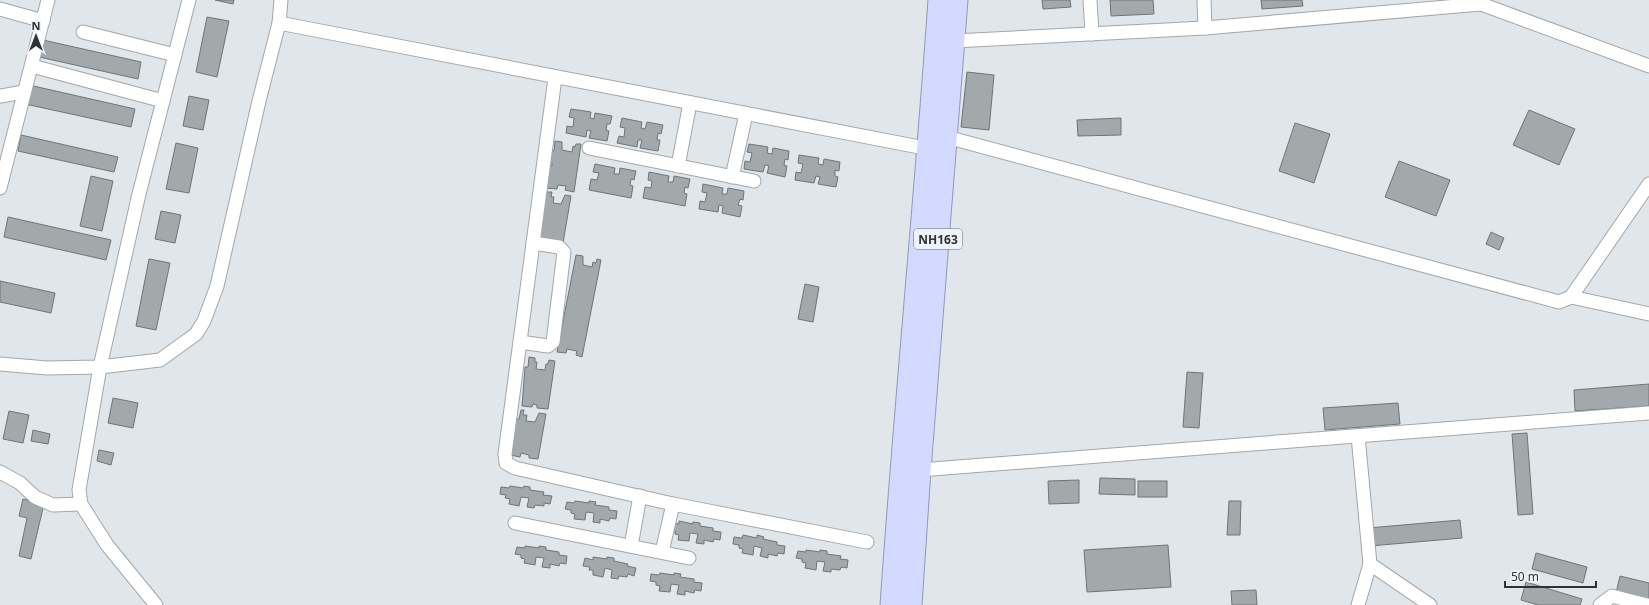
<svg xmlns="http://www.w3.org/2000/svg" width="1649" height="605" font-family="'Noto Sans',sans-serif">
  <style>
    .building { fill: #a2a9ab; stroke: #6e7577 }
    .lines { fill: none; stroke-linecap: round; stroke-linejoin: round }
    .minor-casing { stroke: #a2a7ab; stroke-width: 15 }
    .trunk-casing { stroke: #9199b8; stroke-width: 23 }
    .minor { stroke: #fff; stroke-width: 13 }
    .trunk { stroke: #d2daff; stroke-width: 21 }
    .labels { text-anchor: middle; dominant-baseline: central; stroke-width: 3.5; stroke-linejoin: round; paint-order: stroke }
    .shield { fill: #eef3f8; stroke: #686b6e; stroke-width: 1 }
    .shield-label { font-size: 12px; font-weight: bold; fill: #2f3133 }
  </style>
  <rect width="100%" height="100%" fill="#e1e6eb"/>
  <g class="building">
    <polygon points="215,0 234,0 233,4"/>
    <polygon points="1042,0 1070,0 1071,7 1043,9"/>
    <polygon points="1110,0 1153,0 1154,14 1111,16"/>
    <polygon points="1261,0 1302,0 1303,6 1262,9"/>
    <polygon points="207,17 229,21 217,77 196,72"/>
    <polygon points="43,40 141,62 138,79 39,57"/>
    <polygon points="967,72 994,75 989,130 961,127"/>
    <polygon points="29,85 135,109 131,127 25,104"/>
    <polygon points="189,96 209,100 203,130 183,126"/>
    <polygon points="571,109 591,112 590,118 594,119 595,113 612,116 610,124 607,124 606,130 609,131 607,141 589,138 591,131 587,130 586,137 566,133 567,126 573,127 574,118 569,117"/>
    <polygon points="1529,110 1575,129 1559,165 1513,145"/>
    <polygon points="622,118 642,122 641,128 645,129 647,122 663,125 661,134 658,133 657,140 660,140 658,151 640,148 642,140 638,140 637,147 617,143 619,136 624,137 625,128 620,127"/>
    <polygon points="1121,118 1121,135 1078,136 1077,120"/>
    <polygon points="1295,123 1330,134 1314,183 1279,171"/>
    <polygon points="21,135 118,157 114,172 18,151"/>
    <polygon points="555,141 562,142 562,150 572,152 573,146 575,147 576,144 581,144 574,192 565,190 566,186 558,185 557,189 545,188 548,166 552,166 552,163 549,162 551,150 554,151"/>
    <polygon points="176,143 198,148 189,193 166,189"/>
    <polygon points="749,144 768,147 767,153 772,154 773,148 789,151 788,160 785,159 784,165 787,166 785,177 767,173 769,166 765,165 763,172 744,169 745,161 750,162 752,153 747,152"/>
    <polygon points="799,155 819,158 818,164 823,165 824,159 840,162 839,171 835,170 835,176 838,177 836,187 818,184 820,177 816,176 814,183 795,180 796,172 801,173 803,164 798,163"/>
    <polygon points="1399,161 1450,180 1436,216 1385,197"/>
    <polygon points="595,164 615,168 614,174 619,174 620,168 636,171 634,180 631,179 630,185 633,186 631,198 589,190 591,179 597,180 599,173 593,172"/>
    <polygon points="649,172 669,176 668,182 673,182 674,176 690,179 688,188 685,187 684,193 687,194 685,206 643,198 645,187 651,188 652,181 648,180"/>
    <polygon points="91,176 113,181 102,231 80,226"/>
    <polygon points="703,184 723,188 722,194 727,194 728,188 744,191 743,200 740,199 738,205 742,206 740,217 722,213 723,206 719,205 718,212 699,209 700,201 705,202 707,193 702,192"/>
    <polygon points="546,192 552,192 551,197 554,197 553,203 561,204 565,195 571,196 563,243 536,238"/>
    <polygon points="161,211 181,215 175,243 155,239"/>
    <polygon points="8,217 111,240 106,260 4,237"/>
    <polygon points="1491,232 1504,238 1499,250 1486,244"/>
    <polygon points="576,255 583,256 583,265 592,267 593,262 596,263 597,259 601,260 582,357 576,355 577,351 567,349 566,353 557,352"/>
    <polygon points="149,259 170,263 156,330 136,326"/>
    <polygon points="0,281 55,293 51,313 0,302"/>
    <polygon points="805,284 819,287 813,322 798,319"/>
    <polygon points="529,357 535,358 535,362 537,362 536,369 545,370 546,364 548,364 549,360 555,361 548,409 537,408 537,405 533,404 532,407 522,406 525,367 528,367"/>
    <polygon points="1187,372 1203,373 1199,428 1183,427"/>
    <polygon points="1649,384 1649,406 1575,411 1574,390"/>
    <polygon points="113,398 138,403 133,428 108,423"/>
    <polygon points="1398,403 1400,424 1325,430 1323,408"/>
    <polygon points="521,410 524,410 523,415 527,415 526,421 535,422 539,413 546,414 538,459 529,458 529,455 521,453 520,457 510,455 516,419 519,419"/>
    <polygon points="9,411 29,415 23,443 3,439"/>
    <polygon points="33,430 50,434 48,444 31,441"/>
    <polygon points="1527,433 1533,514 1518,515 1512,434"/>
    <polygon points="99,450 114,453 111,465 97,461"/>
    <polygon points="1100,478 1135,479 1135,495 1099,494"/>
    <polygon points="1079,480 1079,503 1049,504 1048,481"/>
    <rect x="1138" y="481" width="29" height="16"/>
    <polygon points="510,486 523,488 524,486 530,487 530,490 544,492 543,495 552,496 550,504 544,503 544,506 535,505 534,508 527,507 529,498 521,497 519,506 509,504 510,499 505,498 506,495 500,494 501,487 509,488"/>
    <polygon points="23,499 44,504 31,559 19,556 27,518 19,516"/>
    <polygon points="575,501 589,503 589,501 596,502 595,505 609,507 609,510 617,511 616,519 610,518 609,521 600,519 600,523 593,522 594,513 586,512 585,520 574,519 575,514 571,513 571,510 565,509 567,502 574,503"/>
    <polygon points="1229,501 1241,501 1240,535 1227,535"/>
    <polygon points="1460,520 1462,538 1370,546 1368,528"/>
    <polygon points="679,521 693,524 693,522 700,523 700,526 713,528 713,531 721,532 720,540 714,539 713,542 704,540 704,544 696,543 698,534 690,533 689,541 678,540 679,535 675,534 675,531 669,530 670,523 679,524"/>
    <polygon points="743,535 757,538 757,535 764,537 763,539 777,542 777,545 785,546 784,554 778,553 777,556 768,554 768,558 760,556 762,548 754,546 753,555 742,553 743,549 739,548 739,545 733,544 734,537 742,538"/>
    <polygon points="1168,545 1171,587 1087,592 1084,550"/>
    <polygon points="525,546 539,548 539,546 546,547 546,550 559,552 559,555 567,556 566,564 560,563 559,566 550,564 550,568 542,567 544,558 536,557 535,565 524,563 525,559 521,558 521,555 515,554 517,547 525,548"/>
    <polygon points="806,550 820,552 820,550 827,551 827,554 841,556 840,559 848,560 847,568 841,567 840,570 831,569 831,572 823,571 825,562 817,561 816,570 805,568 806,563 802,562 802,559 796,558 798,551 806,552"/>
    <polygon points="1536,553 1587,567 1583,583 1532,569"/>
    <polygon points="593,557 607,559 607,557 614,558 614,561 628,564 627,566 636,568 634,576 628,574 627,577 619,576 618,579 611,578 612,570 605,568 603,577 593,575 593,570 589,570 590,567 583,566 585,558 593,560"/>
    <polygon points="660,573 674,575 674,573 681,574 680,577 694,579 694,582 702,583 701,591 695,590 694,593 685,591 685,595 677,594 679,585 671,584 670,592 659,591 660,586 656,585 656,582 650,581 651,574 659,575"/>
    <polygon points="1620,576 1649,583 1649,601 1616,593"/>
    <polygon points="1526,582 1582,599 1580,605 1538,605 1521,600"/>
    <polygon points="1256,590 1257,605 1232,605 1231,591"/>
  </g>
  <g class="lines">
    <defs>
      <g id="minor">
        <polyline points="1090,0 1092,34"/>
        <polyline points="1204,0 1205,28"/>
        <polyline points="0,9 43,21"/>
        <polyline points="279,23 935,150"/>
        <polyline points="83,32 175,55"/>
        <polyline points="954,41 1205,28 1481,4 1649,66"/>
        <polyline points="32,66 163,101"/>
        <polyline points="555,78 505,454 506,463 515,468 673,504 867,542"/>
        <polyline points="0,96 24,92"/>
        <polyline points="939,135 1559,302 1571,297 1649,184"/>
        <polyline points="589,148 754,181"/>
        <polyline points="678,166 690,103"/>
        <polyline points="732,177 746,114"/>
        <polyline points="0,188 48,0"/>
        <polyline points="1571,297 1649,314"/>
        <polyline points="520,342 548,346 553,342 564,252 559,247 533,243"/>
        <polyline points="0,364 47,368 100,367 160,360 196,334 204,321 217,286 259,101 279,23 281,0"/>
        <polyline points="920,470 1649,413"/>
        <polyline points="0,472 20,483 35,497 53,505 81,504"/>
        <polyline points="515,523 689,558"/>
        <polyline points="631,546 640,496"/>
        <polyline points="662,552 673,504"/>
        <polyline points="1370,564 1430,605"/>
        <polyline points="156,605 107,545 81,504 79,490 100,367 139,194 189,0"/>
        <polyline points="1358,605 1370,564 1358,436"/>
        <polyline points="1600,605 1612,596 1647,605"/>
      </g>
      <g id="trunk">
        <path d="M891 605C905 403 925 202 939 0"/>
        <polyline points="911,605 920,470 957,0"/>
      </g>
    </defs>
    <use href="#minor" class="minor-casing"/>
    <use href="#trunk" class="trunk-casing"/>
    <use href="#minor" class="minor"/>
    <use href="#trunk" class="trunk"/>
  </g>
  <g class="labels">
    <rect class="shield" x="914" y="229" width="48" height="20" rx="3"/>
    <g class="shield-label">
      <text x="938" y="239">NH163</text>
    </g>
  </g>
  <g transform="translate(36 36)" stroke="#eef3f8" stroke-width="3" paint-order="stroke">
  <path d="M0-3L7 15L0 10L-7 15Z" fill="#2f3133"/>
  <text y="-6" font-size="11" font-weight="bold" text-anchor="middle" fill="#2f3133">N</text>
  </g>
  <path d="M1505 581v6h91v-6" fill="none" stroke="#2f3133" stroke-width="2"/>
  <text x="1511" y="581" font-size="12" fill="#2f3133" stroke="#eef3f8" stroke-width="3" paint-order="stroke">50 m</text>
</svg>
